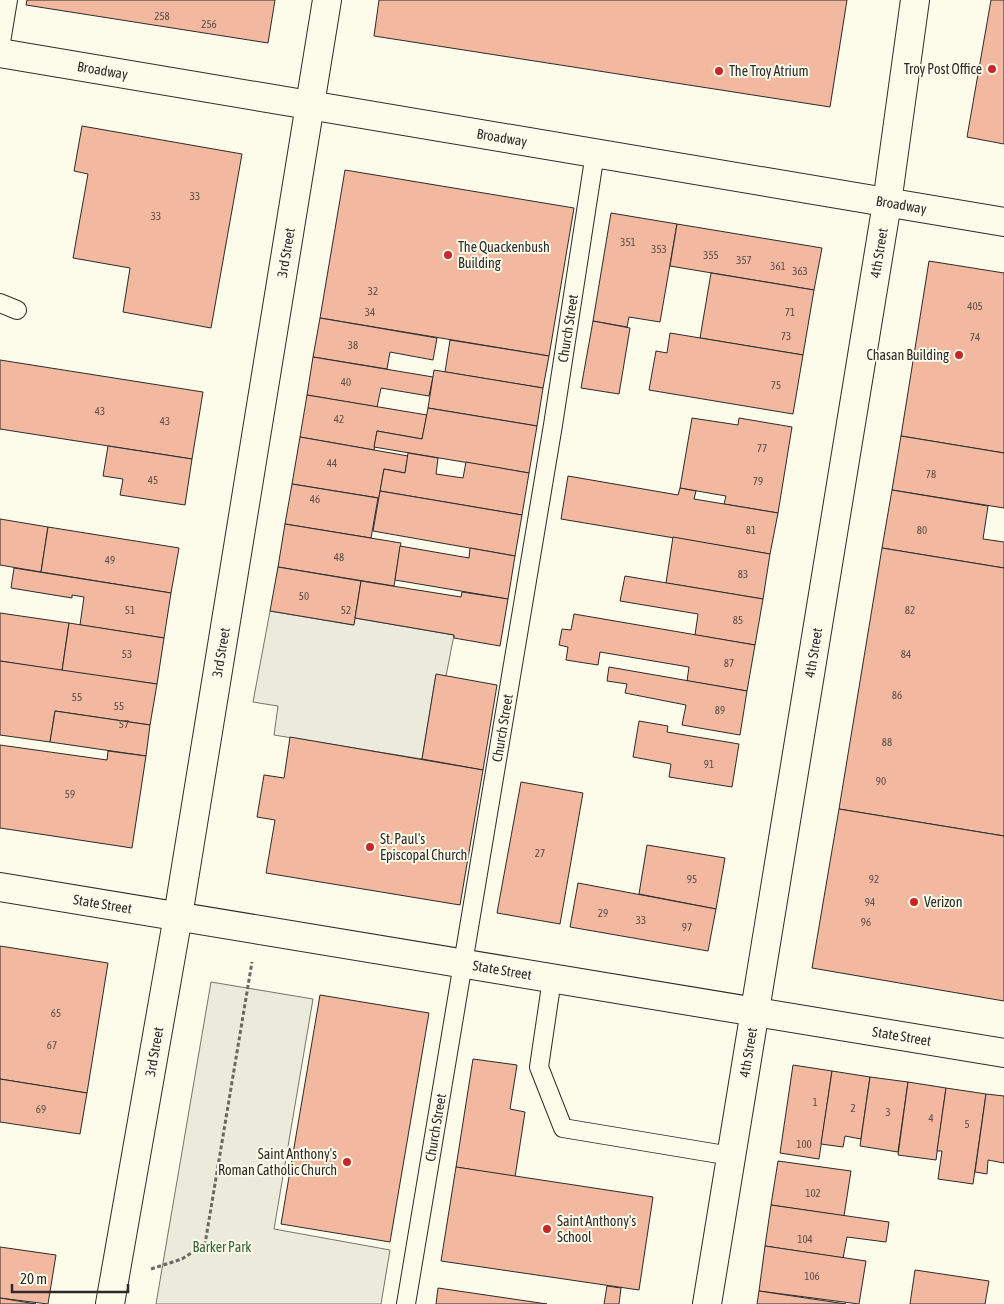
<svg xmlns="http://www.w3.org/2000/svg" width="1004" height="1304" font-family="'Asap Condensed',sans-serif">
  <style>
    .green { fill: #ecebdb; stroke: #74746e }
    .building { fill: #f2b8a0; stroke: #2b2b2b }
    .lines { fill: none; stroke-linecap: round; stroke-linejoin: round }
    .service-casing { stroke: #2b2b2b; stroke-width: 20 }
    .minor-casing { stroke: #2b2b2b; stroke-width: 30 }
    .primary-casing { stroke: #2b2b2b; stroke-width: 30 }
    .path { stroke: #6a6964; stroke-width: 3; stroke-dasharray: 4 2.5; stroke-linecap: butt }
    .service { stroke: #fdfbea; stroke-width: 18 }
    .minor { stroke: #fdfbea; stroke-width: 28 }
    .primary { stroke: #fdfbea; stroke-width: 28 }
    .poi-dot { fill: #c62828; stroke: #fdfbea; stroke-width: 2 }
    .labels { text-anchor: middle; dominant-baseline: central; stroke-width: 4; stroke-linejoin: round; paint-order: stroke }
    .number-label { font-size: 11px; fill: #5d4e48 }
    .poi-label { font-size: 14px; fill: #2b2b2b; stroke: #fdfbea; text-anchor: start }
    .street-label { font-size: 14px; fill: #2b2b2b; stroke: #fdfbea }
    .park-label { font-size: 14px; fill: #34623c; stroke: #fdfbea }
  </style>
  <rect width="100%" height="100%" fill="#fdfbea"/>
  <g class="green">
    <polygon points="270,611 353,625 355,618 454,635 446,676 436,675 422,759 274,735 278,706 253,702"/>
    <polygon points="211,982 313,999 274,1229 390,1250 381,1304 156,1304"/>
  </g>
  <g class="building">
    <polygon points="27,0 275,0 268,43 26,5"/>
    <polygon points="379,0 847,0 830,107 374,36"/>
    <polygon points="991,0 1004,0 1004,144 967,137"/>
    <polygon points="82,126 242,154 211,328 123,312 130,268 73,258 88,174 74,171"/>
    <polygon points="345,170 574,208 549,356 320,318"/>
    <polygon points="611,213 677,224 660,322 629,317 627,327 593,321"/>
    <polygon points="677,224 822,248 814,290 670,266"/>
    <polygon points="929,261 1004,273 1004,453 901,436"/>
    <polygon points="711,273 814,290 803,355 700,338"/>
    <polygon points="320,318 437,338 433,360 390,352 387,369 313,357"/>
    <polygon points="593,321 630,328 619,394 581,388"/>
    <polygon points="670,333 803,355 793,414 649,390 656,351 667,353"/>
    <polygon points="450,340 549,356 543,388 445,372"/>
    <polygon points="313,357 433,377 429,396 381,388 377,407 307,395"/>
    <polygon points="0,360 203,392 192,459 0,429"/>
    <polygon points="434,370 543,388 537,426 428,408"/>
    <polygon points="307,395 427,415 422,439 377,431 374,450 300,437"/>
    <polygon points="428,408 537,426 529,473 374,447 377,431 422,439"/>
    <polygon points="692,418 738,425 739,418 792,427 778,513 724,504 726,496 680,488"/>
    <polygon points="901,436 1004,453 1004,508 892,490"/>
    <polygon points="300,437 408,456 405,473 384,469 379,498 292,484"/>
    <polygon points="108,446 192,459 185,505 120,495 123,479 103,476"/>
    <polygon points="408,453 438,458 436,474 463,478 466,462 529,473 522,515 380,491 384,469 405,473"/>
    <polygon points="568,476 678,495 680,488 696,491 694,499 778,513 770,554 561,519"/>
    <polygon points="292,484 378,498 371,538 285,524"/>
    <polygon points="892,490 988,506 983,539 1004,542 1004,568 882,548"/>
    <polygon points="380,491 522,515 515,556 373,531"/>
    <polygon points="0,519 48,527 41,572 0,565"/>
    <polygon points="285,524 401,543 394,586 278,567"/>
    <polygon points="48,527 179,548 171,593 41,572"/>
    <polygon points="673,537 770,554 763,599 666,583"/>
    <polygon points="400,546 469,558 470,548 515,556 508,599 395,580"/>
    <polygon points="882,548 1004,568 1004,836 839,809"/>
    <polygon points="278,567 361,581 354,625 270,611"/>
    <polygon points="14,568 171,593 164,638 80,625 84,597 72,595 72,598 11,588"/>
    <polygon points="625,576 763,599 755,645 695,635 698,614 620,601"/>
    <polygon points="361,581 461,597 462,592 508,599 500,646 454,638 454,635 355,618"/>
    <polygon points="0,613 69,623 62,671 0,661"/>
    <polygon points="574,614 755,645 747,691 687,681 689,667 600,652 598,665 566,660 568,647 559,645 562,629 571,630"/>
    <polygon points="69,623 164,638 157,684 62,671"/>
    <polygon points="0,661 157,684 150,725 55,711 50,742 0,735"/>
    <polygon points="609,667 747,691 740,735 682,725 686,705 625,693 627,684 607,681"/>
    <polygon points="436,674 497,685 483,770 422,759"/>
    <polygon points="55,711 150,725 146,756 50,742"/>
    <polygon points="639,721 668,726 667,732 739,744 732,787 669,777 671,764 633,757"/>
    <polygon points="290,737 483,770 460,905 266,873 275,820 257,817 264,775 284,778"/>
    <polygon points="0,745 107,760 108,751 146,756 132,848 0,828"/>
    <polygon points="521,782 583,793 560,924 497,913"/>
    <polygon points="839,809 1004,836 1004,1001 812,968"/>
    <polygon points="647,845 725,858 716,909 639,894"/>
    <polygon points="578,883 716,909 708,951 570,927"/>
    <polygon points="0,946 108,963 87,1093 0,1079"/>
    <polygon points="320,995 429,1013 390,1242 281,1224"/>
    <polygon points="473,1059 517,1065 510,1109 525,1112 515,1177 456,1167"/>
    <polygon points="793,1065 832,1071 819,1159 780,1153"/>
    <polygon points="832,1071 870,1077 861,1139 845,1136 843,1147 821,1144"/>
    <polygon points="870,1077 908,1082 898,1152 860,1146"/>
    <polygon points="0,1079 87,1093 80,1134 0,1122"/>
    <polygon points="908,1082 946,1088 936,1160 898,1155"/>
    <polygon points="946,1088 986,1094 973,1184 938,1179 942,1151 937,1151"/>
    <polygon points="986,1094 1004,1096 1004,1163 988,1160 987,1174 975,1172"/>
    <polygon points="778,1161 851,1171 844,1216 771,1205"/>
    <polygon points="456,1167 653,1197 639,1290 441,1261"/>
    <polygon points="771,1205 889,1222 886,1242 847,1237 843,1258 765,1246"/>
    <polygon points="765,1246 866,1261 859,1304 759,1291"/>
    <polygon points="0,1247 56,1255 48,1304 0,1298"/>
    <polygon points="915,1270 989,1281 985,1304 910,1304"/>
    <polygon points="607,1286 621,1288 619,1304 604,1304"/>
    <polygon points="438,1288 547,1304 436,1304"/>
    <polygon points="759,1291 846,1304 757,1304"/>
    <polygon points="0,1298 36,1304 0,1304"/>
  </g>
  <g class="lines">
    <defs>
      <g id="service">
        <polyline points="0,48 8,0"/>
        <polyline points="0,303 17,310"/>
        <polyline points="552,979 539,1067 563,1128 731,1156"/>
        <path id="s1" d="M406 1304 553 425 595 153"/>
      </g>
      <g id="minor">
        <path id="s2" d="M0 53 1004 222"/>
        <path id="s3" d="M0 887 1004 1053"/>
      </g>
      <g id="primary">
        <path id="s4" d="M110 1304 178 916 327 0"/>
        <path id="s5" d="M707 1304 887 203 915 0"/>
      </g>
    </defs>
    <use href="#service" class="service-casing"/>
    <use href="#minor" class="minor-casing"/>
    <use href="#primary" class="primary-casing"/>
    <polyline class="path" points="151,1269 182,1259 205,1244 252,962"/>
    <use href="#service" class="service"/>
    <use href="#minor" class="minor"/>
    <use href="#primary" class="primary"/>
  </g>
  <g class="poi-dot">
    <circle cx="992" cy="69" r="5"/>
    <circle cx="719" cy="71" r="5"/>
    <circle cx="448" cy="255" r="5"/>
    <circle cx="959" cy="355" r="5"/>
    <circle cx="370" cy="847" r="5"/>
    <circle cx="914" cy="902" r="5"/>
    <circle cx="347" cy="1162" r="5"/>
    <circle cx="547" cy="1229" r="5"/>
  </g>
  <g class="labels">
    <g class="number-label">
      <text x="162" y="16">258</text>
      <text x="209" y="24">256</text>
      <text x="195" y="196">33</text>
      <text x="156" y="216">33</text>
      <text x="628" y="242">351</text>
      <text x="659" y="249">353</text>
      <text x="711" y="255">355</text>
      <text x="744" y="260">357</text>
      <text x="778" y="266">361</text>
      <text x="800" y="271">363</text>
      <text x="373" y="291">32</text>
      <text x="975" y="306">405</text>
      <text x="370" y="312">34</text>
      <text x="790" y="312">71</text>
      <text x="786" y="336">73</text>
      <text x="975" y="337">74</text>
      <text x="353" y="345">38</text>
      <text x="346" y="382">40</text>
      <text x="776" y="385">75</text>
      <text x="100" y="411">43</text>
      <text x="339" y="419">42</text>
      <text x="165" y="421">43</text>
      <text x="762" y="448">77</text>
      <text x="332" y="463">44</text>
      <text x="931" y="474">78</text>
      <text x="153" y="480">45</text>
      <text x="758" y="481">79</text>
      <text x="315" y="499">46</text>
      <text x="751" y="530">81</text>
      <text x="922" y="530">80</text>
      <text x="339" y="557">48</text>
      <text x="110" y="560">49</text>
      <text x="743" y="574">83</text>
      <text x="304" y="596">50</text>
      <text x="130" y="610">51</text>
      <text x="346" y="610">52</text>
      <text x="910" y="610">82</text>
      <text x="738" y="620">85</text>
      <text x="127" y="654">53</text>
      <text x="906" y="654">84</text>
      <text x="729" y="663">87</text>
      <text x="897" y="695">86</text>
      <text x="77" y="697">55</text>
      <text x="119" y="706">55</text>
      <text x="720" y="710">89</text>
      <text x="124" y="724">57</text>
      <text x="887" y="742">88</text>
      <text x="709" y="764">91</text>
      <text x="881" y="781">90</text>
      <text x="70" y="794">59</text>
      <text x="540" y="853">27</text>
      <text x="692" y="879">95</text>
      <text x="874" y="879">92</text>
      <text x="870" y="902">94</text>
      <text x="603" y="913">29</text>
      <text x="641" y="920">33</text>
      <text x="866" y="922">96</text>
      <text x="687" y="927">97</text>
      <text x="56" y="1013">65</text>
      <text x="52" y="1045">67</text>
      <text x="815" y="1102">1</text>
      <text x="853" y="1108">2</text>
      <text x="41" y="1109">69</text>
      <text x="888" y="1112">3</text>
      <text x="931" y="1118">4</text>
      <text x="967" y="1124">5</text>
      <text x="804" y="1144">100</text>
      <text x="813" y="1193">102</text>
      <text x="805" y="1239">104</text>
      <text x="812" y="1276">106</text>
    </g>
    <g class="poi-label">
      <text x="982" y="69" text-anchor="end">Troy Post Office</text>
      <text x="729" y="71">The Troy Atrium</text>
      <text x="458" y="247">The Quackenbush<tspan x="458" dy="16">Building</tspan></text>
      <text x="949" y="355" text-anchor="end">Chasan Building</text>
      <text x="380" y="839">St. Paul's<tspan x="380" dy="16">Episcopal Church</tspan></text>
      <text x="924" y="902">Verizon</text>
      <text x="337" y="1154" text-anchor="end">Saint Anthony's<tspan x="337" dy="16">Roman Catholic Church</tspan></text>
      <text x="557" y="1221">Saint Anthony's<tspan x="557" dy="16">School</tspan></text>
    </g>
    <g class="street-label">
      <text stroke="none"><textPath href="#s2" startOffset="104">Broadway</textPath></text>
      <text stroke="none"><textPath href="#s2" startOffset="509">Broadway</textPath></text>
      <text stroke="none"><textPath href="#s2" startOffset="914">Broadway</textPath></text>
      <text stroke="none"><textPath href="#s4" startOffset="1066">3rd Street</textPath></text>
      <text stroke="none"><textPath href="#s5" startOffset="1065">4th Street</textPath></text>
      <text stroke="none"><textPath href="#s1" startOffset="989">Church Street</textPath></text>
      <text stroke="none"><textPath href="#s4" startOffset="661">3rd Street</textPath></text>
      <text stroke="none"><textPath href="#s5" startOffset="660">4th Street</textPath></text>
      <text stroke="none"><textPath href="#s1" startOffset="584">Church Street</textPath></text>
      <text stroke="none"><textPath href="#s3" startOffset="104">State Street</textPath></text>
      <text stroke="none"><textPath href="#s3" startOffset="509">State Street</textPath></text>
      <text stroke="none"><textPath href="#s3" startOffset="914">State Street</textPath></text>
      <text stroke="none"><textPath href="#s4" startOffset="256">3rd Street</textPath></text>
      <text stroke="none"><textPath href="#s5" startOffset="255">4th Street</textPath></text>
      <text stroke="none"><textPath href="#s1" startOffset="179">Church Street</textPath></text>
    </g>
    <g class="park-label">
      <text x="222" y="1247">Barker Park</text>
    </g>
  </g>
  <path d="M12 1284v8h116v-8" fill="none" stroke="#2b2b2b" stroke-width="2.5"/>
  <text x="20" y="1284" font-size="15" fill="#2b2b2b" stroke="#fdfbea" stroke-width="4" paint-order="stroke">20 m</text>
</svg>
